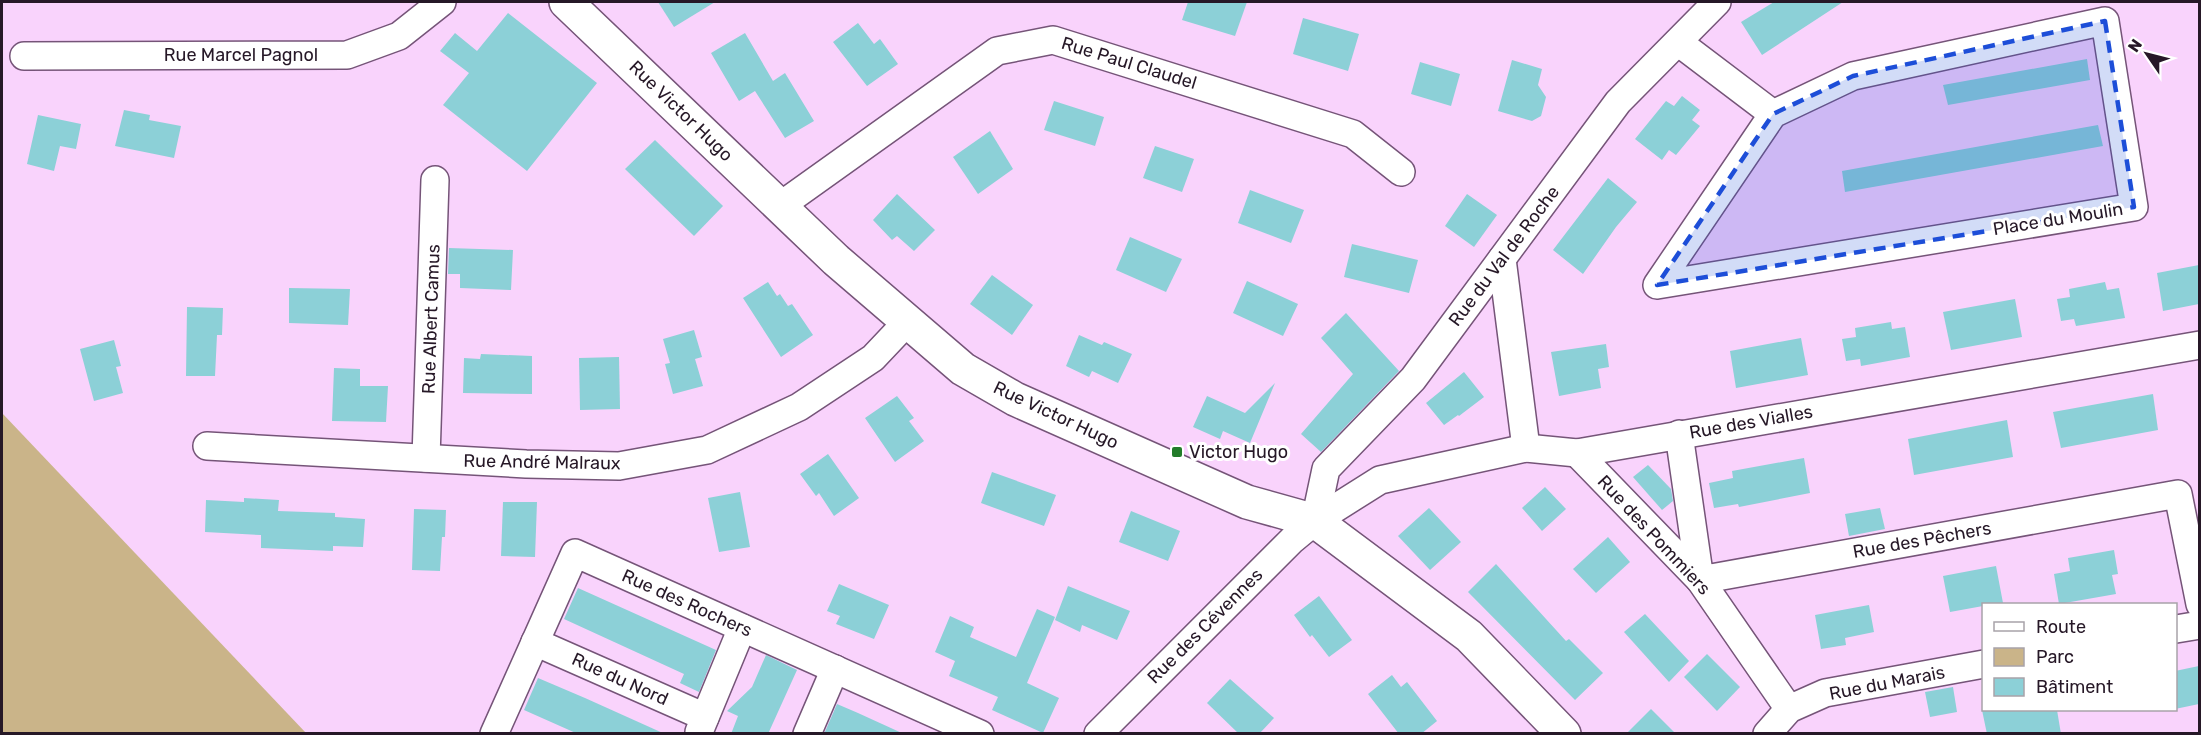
<svg xmlns="http://www.w3.org/2000/svg" width="2201" height="735" font-family="Rubik,sans-serif">
  <style>
    .green { fill: #cab489 }
    .building { fill: #8cd0d7 }
    .lines { fill: none; stroke-linecap: round; stroke-linejoin: round }
    .minor-casing { stroke: #755478; stroke-width: 30 }
    .tertiary-casing { stroke: #755478; stroke-width: 36 }
    .minor { stroke: #fff; stroke-width: 27 }
    .tertiary { stroke: #fff; stroke-width: 33 }
    .marked { fill: #1d4ed8; fill-opacity: 0.2; stroke: #1d4ed8; stroke-width: 4.5; stroke-dasharray: 12 8; stroke-linejoin: round }
    .poi-dot { fill: #237c2a; stroke: #fff; stroke-width: 2 }
    .labels { text-anchor: middle; dominant-baseline: central; stroke-width: 6; stroke-linejoin: round; paint-order: stroke }
    .street-label { font-size: 18px; fill: #261827; stroke: #fff }
    .poi-label { font-size: 18px; fill: #261827; stroke: #fff; text-anchor: start }
  </style>
  <rect width="100%" height="100%" fill="#f9d3fc"/>
  <polygon class="green" points="2,413 306,733 2,733"/>
  <g class="building">
    <polygon points="658,2 715,2 674,27"/>
    <polygon points="1188,2 1247,2 1235,36 1182,20"/>
    <polygon points="1774,2 1843,2 1762,55 1741,22"/>
    <polygon points="508,13 597,83 527,171 443,105 469,73 440,51 455,33 477,51"/>
    <polygon points="1303,18 1359,34 1348,71 1293,54"/>
    <polygon points="858,23 874,44 880,39 898,64 867,86 833,42"/>
    <polygon points="745,33 773,81 785,73 814,121 785,138 755,91 739,101 711,53"/>
    <polygon points="2087,59 2090,80 1948,105 1943,85"/>
    <polygon points="1512,60 1542,69 1538,85 1546,97 1541,116 1532,121 1498,111"/>
    <polygon points="1420,62 1460,74 1451,106 1411,94"/>
    <polygon points="1682,96 1700,110 1692,120 1700,126 1676,155 1669,150 1662,160 1635,139 1666,101 1674,106"/>
    <polygon points="1054,101 1104,117 1095,146 1044,130"/>
    <polygon points="124,110 150,115 149,120 181,126 174,158 115,146"/>
    <polygon points="38,115 81,124 76,149 60,146 54,171 27,164"/>
    <polygon points="2098,125 2103,146 1845,192 1842,171"/>
    <polygon points="990,131 1013,169 978,194 953,157"/>
    <polygon points="655,140 723,206 694,236 625,169"/>
    <polygon points="1155,146 1194,159 1182,192 1143,178"/>
    <polygon points="1608,178 1637,202 1616,227 1583,274 1553,250"/>
    <polygon points="1250,190 1304,210 1291,243 1238,223"/>
    <polygon points="897,194 935,230 914,251 897,236 892,240 873,220"/>
    <polygon points="1467,194 1497,215 1474,247 1445,226"/>
    <polygon points="1130,237 1182,259 1166,292 1116,270"/>
    <polygon points="1352,244 1418,260 1409,293 1344,277"/>
    <polygon points="449,248 513,250 511,290 460,288 460,274 448,274"/>
    <polygon points="2199,265 2199,304 2163,311 2157,273"/>
    <polygon points="992,275 1033,305 1012,335 970,304"/>
    <polygon points="1247,281 1298,304 1283,336 1233,313"/>
    <polygon points="768,282 777,296 780,294 788,306 792,304 813,335 781,357 743,298"/>
    <polygon points="2105,282 2107,290 2119,288 2125,318 2076,326 2074,319 2061,321 2057,299 2070,297 2069,289"/>
    <polygon points="289,288 350,289 348,325 289,323"/>
    <polygon points="2015,299 2022,337 1951,350 1943,312"/>
    <polygon points="187,307 223,308 222,335 217,335 215,376 186,376"/>
    <polygon points="1346,313 1399,371 1321,452 1301,434 1353,374 1321,338"/>
    <polygon points="1891,322 1892,329 1905,327 1910,357 1861,366 1860,359 1846,361 1842,339 1856,337 1855,328"/>
    <polygon points="694,330 702,357 695,359 703,386 673,394 665,364 670,363 663,339"/>
    <polygon points="1079,335 1102,345 1104,342 1132,354 1118,383 1092,371 1089,377 1066,366"/>
    <polygon points="1801,338 1808,375 1736,388 1730,351"/>
    <polygon points="114,340 121,366 116,367 123,393 94,401 80,349"/>
    <polygon points="1606,344 1609,367 1598,369 1601,388 1559,396 1551,352"/>
    <polygon points="481,354 532,356 532,394 463,393 464,358 480,359"/>
    <polygon points="619,357 620,409 580,410 579,358"/>
    <polygon points="334,368 360,369 360,386 388,386 386,422 332,421"/>
    <polygon points="1464,372 1484,397 1459,416 1458,415 1444,425 1426,403"/>
    <polygon points="1275,383 1250,443 1223,431 1220,439 1193,427 1207,396 1245,413"/>
    <polygon points="2153,394 2158,430 2061,448 2053,412"/>
    <polygon points="897,396 914,418 909,421 924,441 895,462 865,418"/>
    <polygon points="2007,420 2013,457 1914,475 1908,439"/>
    <polygon points="828,454 859,498 834,516 819,493 816,496 800,474"/>
    <polygon points="1804,458 1810,493 1739,507 1738,504 1714,508 1709,483 1733,478 1732,471"/>
    <polygon points="1648,465 1671,489 1673,501 1662,510 1633,477"/>
    <polygon points="992,472 1056,495 1044,526 981,503"/>
    <polygon points="1545,487 1566,509 1542,531 1522,508"/>
    <polygon points="740,492 750,547 719,552 708,498"/>
    <polygon points="244,498 279,500 278,511 335,513 335,517 365,519 363,547 333,546 333,551 261,548 261,535 205,532 206,500 244,502"/>
    <polygon points="503,502 537,502 535,557 501,556"/>
    <polygon points="1429,508 1461,542 1430,570 1398,536"/>
    <polygon points="1880,508 1885,529 1849,536 1845,514"/>
    <polygon points="414,509 446,510 445,537 442,537 440,571 412,570"/>
    <polygon points="1131,511 1180,531 1168,561 1119,542"/>
    <polygon points="1608,537 1630,562 1596,593 1573,569"/>
    <polygon points="2114,550 2118,574 2112,575 2116,594 2059,604 2054,574 2070,571 2068,558"/>
    <polygon points="1496,564 1566,641 1569,639 1603,673 1575,700 1468,592"/>
    <polygon points="1996,566 2003,603 1983,604 1983,606 1950,612 1943,576"/>
    <polygon points="839,584 889,605 874,639 836,624 840,616 827,611"/>
    <polygon points="1068,586 1130,611 1117,640 1082,625 1080,632 1055,620"/>
    <polygon points="578,588 716,650 699,692 680,683 684,674 564,619"/>
    <polygon points="1319,596 1352,640 1329,657 1312,635 1310,637 1294,615"/>
    <polygon points="1869,605 1874,632 1845,638 1846,645 1821,649 1815,615"/>
    <polygon points="1037,609 1055,617 1027,683 1059,698 1043,733 992,710 998,697 949,676 955,661 935,652 950,616 974,627 970,637 1016,657"/>
    <polygon points="1645,614 1689,661 1669,682 1624,632"/>
    <polygon points="1707,654 1740,687 1717,711 1684,677"/>
    <polygon points="766,655 797,670 768,734 731,734 738,716 727,711 752,687"/>
    <polygon points="2199,666 2199,704 2175,709 2175,671"/>
    <polygon points="1392,675 1401,687 1407,682 1437,721 1421,734 1399,734 1368,694"/>
    <polygon points="538,678 585,698 665,734 578,734 524,710"/>
    <polygon points="1230,679 1274,718 1259,734 1239,734 1207,703"/>
    <polygon points="1953,687 1957,712 1930,717 1925,692"/>
    <polygon points="837,704 858,713 904,734 824,734"/>
    <polygon points="1651,709 1676,734 1626,734"/>
    <polygon points="1982,710 2057,710 2061,734 1987,734"/>
  </g>
  <g class="lines">
    <defs>
      <g id="minor">
        <polyline points="1678,42 1773,114 1853,76 2105,21 2134,207 1657,285 1773,114"/>
        <polyline points="24,56 347,55 399,36 442,2"/>
        <polyline points="780,206 997,51 1053,40 1353,134 1401,172"/>
        <polyline points="1502,259 1526,448"/>
        <polyline points="1679,434 1700,580 2178,494 2200,604"/>
        <polyline points="207,446 526,464 619,466 707,450 799,407 873,358 908,321"/>
        <polyline points="1577,453 1700,580 1789,709"/>
        <polyline points="426,458 435,180"/>
        <polyline points="1315,521 1326,469 1413,379 1618,102 1717,2"/>
        <polyline points="2176,629 2200,625"/>
        <polyline points="535,642 705,717"/>
        <polyline points="699,732 742,628"/>
        <polyline points="494,734 575,553 980,734"/>
        <polyline points="807,734 835,669"/>
        <polyline points="1098,734 1292,540 1315,521 1380,480 1526,448 1577,453 2200,345"/>
        <polyline points="1767,734 1789,709 1825,693 1984,664"/>
      </g>
      <polyline id="tertiary" points="566,2 836,260 963,369 1015,399 1247,502 1315,521 1469,636 1564,734"/>
    </defs>
    <use href="#minor" class="minor-casing"/>
    <use href="#tertiary" class="tertiary-casing"/>
    <use href="#minor" class="minor"/>
    <use href="#tertiary" class="tertiary"/>
  </g>
  <path class="marked" d="M2105 21 2134 207 1657 285 1773 114 1853 76Z"/>
  <rect class="poi-dot" x="1171" y="446" width="12" height="12" rx="3"/>
  <g class="labels">
    <g class="street-label">
      <text x="241" y="55">Rue Marcel Pagnol</text>
      <text transform="translate(1129 63) rotate(17)">Rue Paul Claudel</text>
      <text transform="translate(681 111) rotate(44)">Rue Victor Hugo</text>
      <text transform="translate(2058 219) rotate(-9)">Place du Moulin</text>
      <text transform="translate(1504 256) rotate(-53)">Rue du Val de Roche</text>
      <text transform="translate(431 319) rotate(-88)">Rue Albert Camus</text>
      <text transform="translate(1056 415) rotate(25)">Rue Victor Hugo</text>
      <text transform="translate(1751 422) rotate(-10)">Rue des Vialles</text>
      <text transform="translate(542 462) rotate(1)">Rue André Malraux</text>
      <text transform="translate(1654 535) rotate(47)">Rue des Pommiers</text>
      <text transform="translate(1922 540) rotate(-10)">Rue des Pêchers</text>
      <text transform="translate(687 603) rotate(24)">Rue des Rochers</text>
      <text transform="translate(1205 626) rotate(-45)">Rue des Cévennes</text>
      <text transform="translate(620 679) rotate(24)">Rue du Nord</text>
      <text transform="translate(1887 683) rotate(-11)">Rue du Marais</text>
    </g>
    <g class="poi-label">
      <text x="1189" y="452">Victor Hugo</text>
    </g>
  </g>
  <rect width="2201" height="735" fill="none" stroke="#261827" stroke-width="6"/>
  <rect x="1982" y="603" width="195" height="108" fill="#ffffff" stroke="#a8a3a9" stroke-width="1.5"/>
  <rect x="1994" y="622" width="30" height="9" fill="#ffffff" stroke="#a8a3a9" stroke-width="1.5"/>
  <text x="2036" y="633" font-size="18" fill="#261827">Route</text>
  <rect x="1994" y="648" width="30" height="18" fill="#cab489" stroke="#a8a3a9" stroke-width="1.5"/>
  <text x="2036" y="663" font-size="18" fill="#261827">Parc</text>
  <rect x="1994" y="678" width="30" height="18" fill="#8cd0d7" stroke="#a8a3a9" stroke-width="1.5"/>
  <text x="2036" y="693" font-size="18" fill="#261827">Bâtiment</text>
  <g transform="translate(2147 54) rotate(305)" stroke="#ffffff" stroke-width="4.5" paint-order="stroke">
  <path d="M0-4.5L10 22L0 15L-10 22Z" fill="#261827"/>
  <text y="-9" font-size="16" font-weight="bold" text-anchor="middle" fill="#261827">N</text>
  </g>
</svg>
